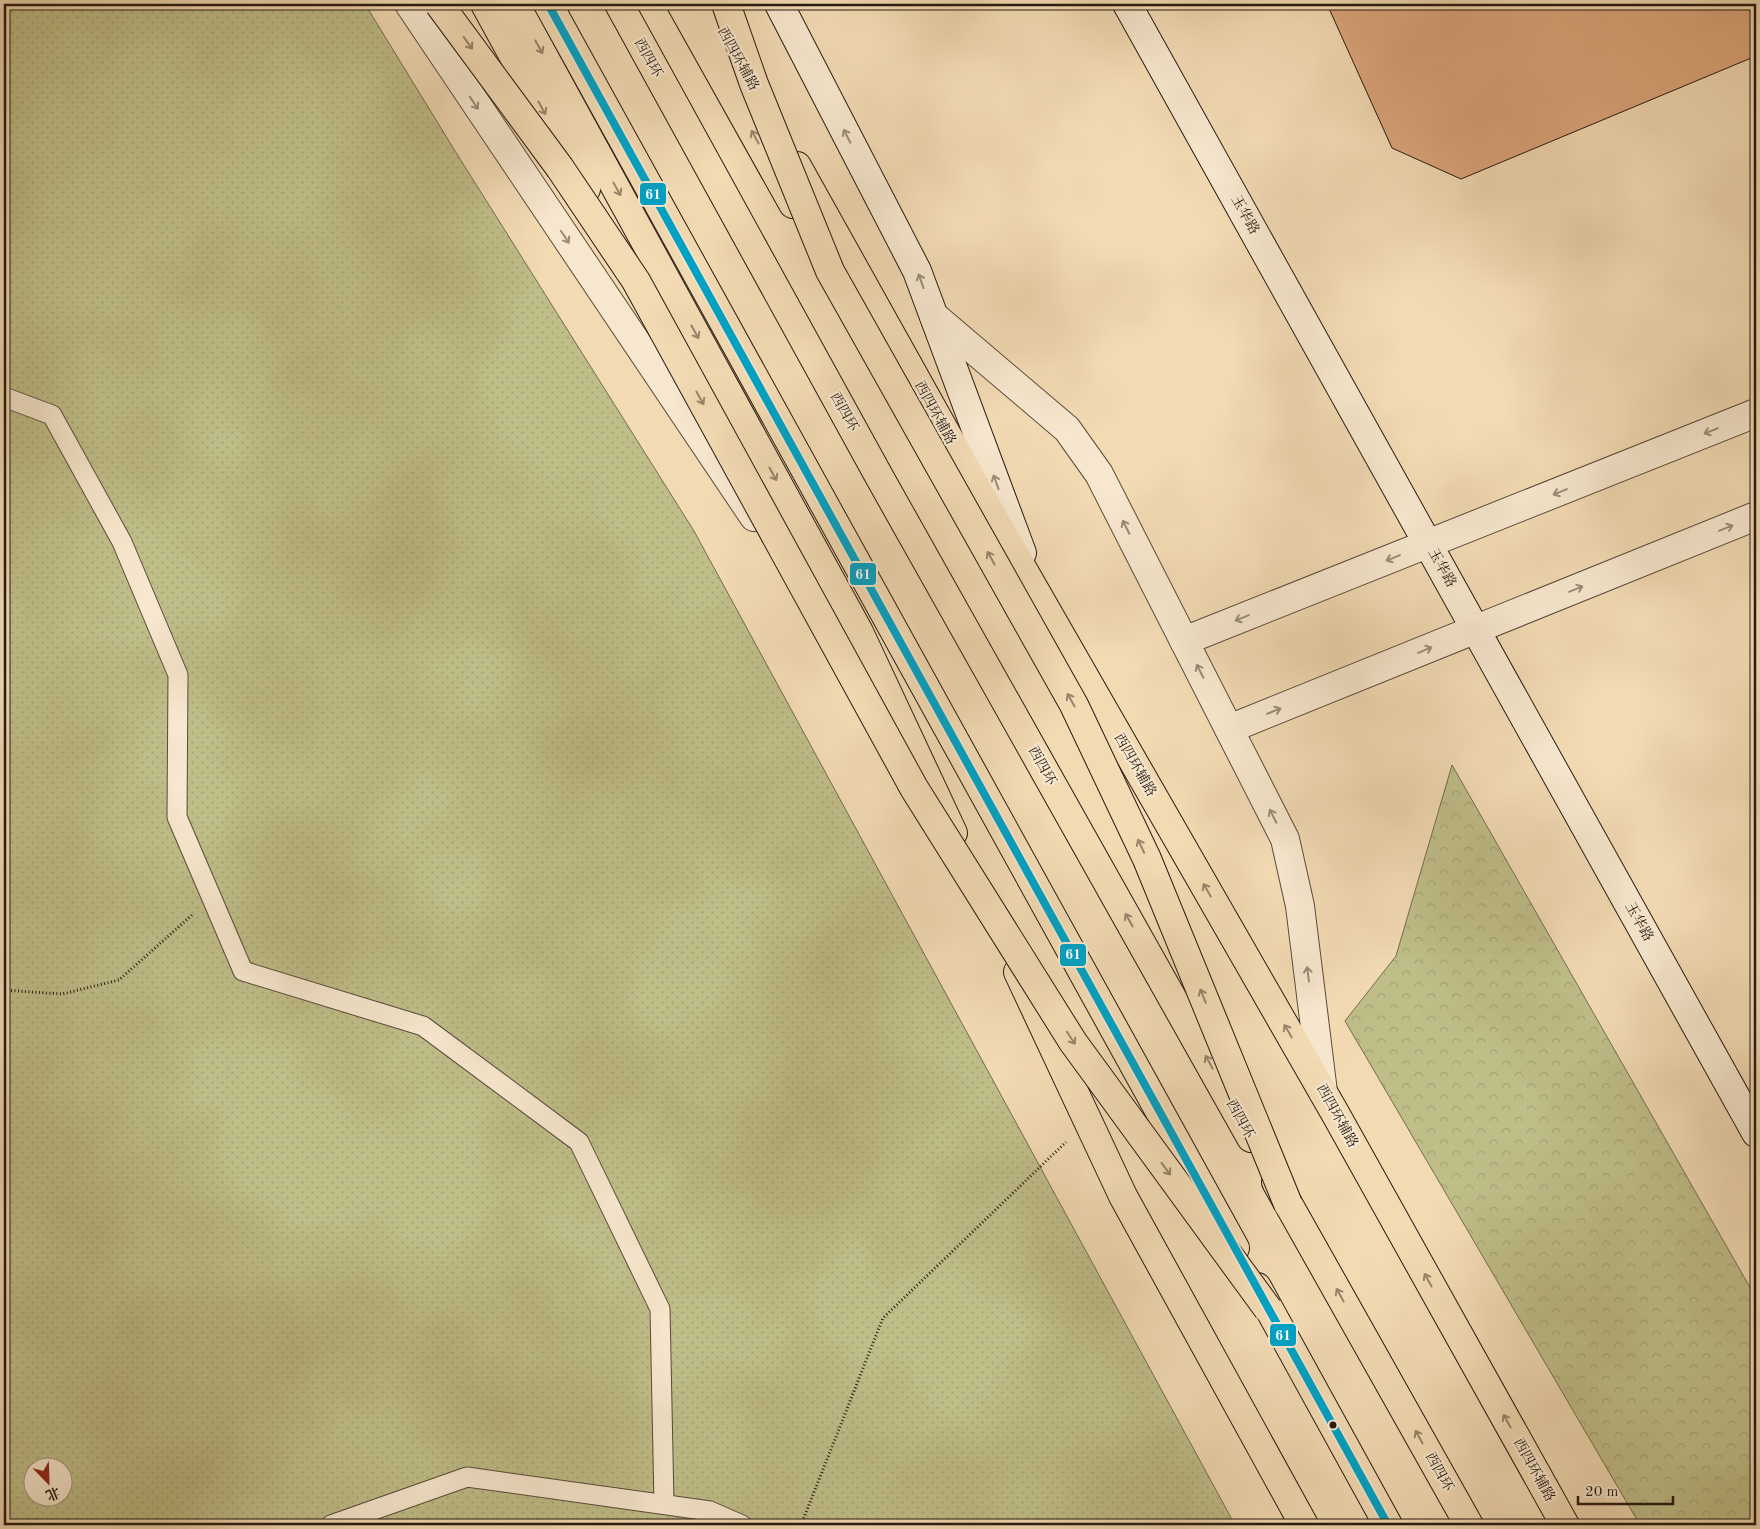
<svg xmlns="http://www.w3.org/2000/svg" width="1760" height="1529" font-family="'Old Standard TT','Noto Serif SC',serif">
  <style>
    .grass { fill: url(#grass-dots); stroke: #736c4d; fill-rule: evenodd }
    .park { fill: url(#park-crowns); stroke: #736c4d }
    .building { fill: #dca57c; stroke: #271a11 }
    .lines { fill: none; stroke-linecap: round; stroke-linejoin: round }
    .lane-casing { stroke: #5a4a3a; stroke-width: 21 }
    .street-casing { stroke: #5a4a3a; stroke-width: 30 }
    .secondary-casing { stroke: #271a11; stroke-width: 30 }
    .primary-casing { stroke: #271a11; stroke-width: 30 }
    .highway-casing { stroke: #271a11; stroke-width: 30 }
    .path { stroke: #271a11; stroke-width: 3; stroke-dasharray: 1 2.5; stroke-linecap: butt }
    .lane { stroke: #f7e7ce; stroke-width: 19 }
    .street { stroke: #f7e7ce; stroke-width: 28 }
    .secondary { stroke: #f7e7ce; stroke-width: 28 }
    .primary { stroke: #f2dab3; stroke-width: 28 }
    .highway { stroke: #f2dab3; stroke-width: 28 }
    .highway-bridge-casing { stroke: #271a11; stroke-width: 30; stroke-linecap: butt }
    .highway-bridge { stroke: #f2dab3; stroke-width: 28 }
    .bus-1-casing { stroke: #f7e7ce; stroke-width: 11 }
    .bus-1 { stroke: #02a2c5; stroke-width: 8 }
    .oneway { stroke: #97846a }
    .oneway2 { stroke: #998b79 }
    .bus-dot { fill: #271a11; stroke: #f7e7ce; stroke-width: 2 }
    .labels { text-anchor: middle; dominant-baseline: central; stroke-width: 4.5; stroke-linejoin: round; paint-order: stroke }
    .street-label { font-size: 14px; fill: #271a11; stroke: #f7e7ce }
    .line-badge { stroke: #f7e7ce; stroke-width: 2 }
    .badge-label { font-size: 14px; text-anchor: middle; font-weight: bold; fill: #fff }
  </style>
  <defs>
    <pattern id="grass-dots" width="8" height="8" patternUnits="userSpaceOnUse" patternTransform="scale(1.25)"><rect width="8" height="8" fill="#bfbe89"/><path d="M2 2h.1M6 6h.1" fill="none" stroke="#a4a375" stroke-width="1.8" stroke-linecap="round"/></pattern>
    <pattern id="park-crowns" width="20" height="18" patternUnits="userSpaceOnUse" patternTransform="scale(1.25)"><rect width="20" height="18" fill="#bfbe89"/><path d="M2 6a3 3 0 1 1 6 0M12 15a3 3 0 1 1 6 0" fill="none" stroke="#a4a375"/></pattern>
  </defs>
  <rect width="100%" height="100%" fill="#f2dab3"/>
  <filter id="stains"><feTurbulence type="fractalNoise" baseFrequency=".004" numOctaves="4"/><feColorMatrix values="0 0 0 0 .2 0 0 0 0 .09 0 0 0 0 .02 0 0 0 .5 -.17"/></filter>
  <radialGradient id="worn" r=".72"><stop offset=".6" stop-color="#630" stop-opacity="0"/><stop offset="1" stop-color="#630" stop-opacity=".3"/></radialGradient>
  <path class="grass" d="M4 4H365L455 151 694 531 1235 1525H4ZM32 1466H62V1496H32Z"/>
  <polygon class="park" points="1452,765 1756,1298 1756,1525 1640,1525 1345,1021 1396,956"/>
  <polygon class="building" points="1327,4 1756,4 1756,56 1461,179 1392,148"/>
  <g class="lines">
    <defs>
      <g id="lane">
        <polyline points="4,397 52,415 122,542 178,675 177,817 243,971 423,1026 579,1142 660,1309 664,1504"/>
        <polyline points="331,1525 467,1477 710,1511 742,1525"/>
      </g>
      <g id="street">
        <polyline points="409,4 754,517"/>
        <polyline points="934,316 1067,429 1099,474 1285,839 1300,906 1323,1092"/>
        <polyline points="1184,641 1756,413"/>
        <polyline points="1229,729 1756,516"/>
      </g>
      <g id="secondary">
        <polyline points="779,4 917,271 1022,553"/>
        <polyline points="1127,4 1756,1133"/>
      </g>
      <g id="primary">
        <polyline points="515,4 859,632 953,833"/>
        <polyline points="707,4 737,59"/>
        <polyline points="797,166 994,519 1335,1113 1565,1525"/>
        <polyline points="1018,972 1123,1196 1304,1525"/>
      </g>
      <g id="highway">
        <polyline points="485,4 586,189"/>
        <polyline points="548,4 1235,1248"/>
        <polyline points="619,4 880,478 1251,1138"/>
        <polyline points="681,4 793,204"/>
        <polyline points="1276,1182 1469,1525"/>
        <polyline points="1257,1287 1388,1525"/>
      </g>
    </defs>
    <use href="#lane" class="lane-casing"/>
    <use href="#street" class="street-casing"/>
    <use href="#secondary" class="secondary-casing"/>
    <use href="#primary" class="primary-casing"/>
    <use href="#highway" class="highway-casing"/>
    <g class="path">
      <polyline points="4,990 62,994 119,980 192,915"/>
      <polyline points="801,1525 883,1318 1066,1142"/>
    </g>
    <use href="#lane" class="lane"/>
    <use href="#street" class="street"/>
    <use href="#secondary" class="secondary"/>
    <use href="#primary" class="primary"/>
    <use href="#highway" class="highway"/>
    <defs>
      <g id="highway-bridge">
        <polyline points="439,4 560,168 636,281 914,788 1073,1042 1268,1309"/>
        <polyline points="726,4 754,84 830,271 1074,705 1147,859 1288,1204"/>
      </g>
    </defs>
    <use href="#highway-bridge" class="highway-bridge-casing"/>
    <use href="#highway-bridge" class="highway-bridge"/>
    <defs>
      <polyline id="bus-1" points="548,4 1388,1525"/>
    </defs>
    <use href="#bus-1" class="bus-1-casing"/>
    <use href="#bus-1" class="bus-1"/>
  </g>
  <defs><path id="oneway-shaft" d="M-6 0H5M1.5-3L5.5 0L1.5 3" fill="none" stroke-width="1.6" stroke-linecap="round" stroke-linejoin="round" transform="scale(1.25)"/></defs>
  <g class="oneway">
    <use href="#oneway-shaft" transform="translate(468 43) rotate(54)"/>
    <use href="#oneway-shaft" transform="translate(539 47) rotate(61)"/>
    <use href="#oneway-shaft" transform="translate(542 108) rotate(61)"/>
    <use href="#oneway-shaft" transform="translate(755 137) rotate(-119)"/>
    <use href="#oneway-shaft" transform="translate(617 189) rotate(61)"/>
    <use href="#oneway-shaft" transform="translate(695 332) rotate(61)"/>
    <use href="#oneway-shaft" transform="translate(700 398) rotate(61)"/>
    <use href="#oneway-shaft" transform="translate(773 474) rotate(61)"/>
    <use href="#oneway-shaft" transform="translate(991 558) rotate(-119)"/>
    <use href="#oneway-shaft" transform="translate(1071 700) rotate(-119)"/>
    <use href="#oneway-shaft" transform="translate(1141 846) rotate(-115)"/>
    <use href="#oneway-shaft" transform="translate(1207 890) rotate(-120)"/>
    <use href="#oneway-shaft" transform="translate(1129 920) rotate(-119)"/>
    <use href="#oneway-shaft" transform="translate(1203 996) rotate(-112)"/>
    <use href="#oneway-shaft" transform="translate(1288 1031) rotate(-120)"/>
    <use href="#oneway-shaft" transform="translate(1071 1038) rotate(57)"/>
    <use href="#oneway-shaft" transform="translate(1209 1062) rotate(-119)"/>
    <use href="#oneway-shaft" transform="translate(1166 1169) rotate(54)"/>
    <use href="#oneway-shaft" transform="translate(1428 1280) rotate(-119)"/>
    <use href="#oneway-shaft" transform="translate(1340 1295) rotate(-119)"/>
    <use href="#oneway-shaft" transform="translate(1507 1421) rotate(-119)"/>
    <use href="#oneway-shaft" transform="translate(1419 1437) rotate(-119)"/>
  </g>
  <g class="oneway2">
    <use href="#oneway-shaft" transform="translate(474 103) rotate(56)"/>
    <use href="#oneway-shaft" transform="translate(847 136) rotate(-117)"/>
    <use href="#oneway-shaft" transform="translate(565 237) rotate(56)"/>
    <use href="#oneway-shaft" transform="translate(921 281) rotate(-110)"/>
    <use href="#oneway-shaft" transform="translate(1711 431) rotate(158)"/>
    <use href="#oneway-shaft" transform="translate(996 482) rotate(-110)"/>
    <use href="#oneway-shaft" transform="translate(1560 492) rotate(158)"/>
    <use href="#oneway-shaft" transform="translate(1126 527) rotate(-117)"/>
    <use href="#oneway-shaft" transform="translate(1726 528) rotate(-22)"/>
    <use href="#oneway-shaft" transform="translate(1393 558) rotate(158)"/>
    <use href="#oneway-shaft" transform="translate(1576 589) rotate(-22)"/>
    <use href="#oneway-shaft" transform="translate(1242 618) rotate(158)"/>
    <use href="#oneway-shaft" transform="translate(1425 650) rotate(-22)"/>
    <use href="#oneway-shaft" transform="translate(1200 671) rotate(-117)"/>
    <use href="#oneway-shaft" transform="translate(1274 711) rotate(-22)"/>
    <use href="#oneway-shaft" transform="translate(1273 816) rotate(-117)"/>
    <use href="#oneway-shaft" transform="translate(1308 974) rotate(-97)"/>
  </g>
  <circle class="bus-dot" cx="1333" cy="1425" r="4.5"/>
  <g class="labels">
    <g class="street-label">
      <text transform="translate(648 58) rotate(61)">西四环</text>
      <text transform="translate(738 59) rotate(61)">西四环辅路</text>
      <text transform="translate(1245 215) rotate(61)">玉华路</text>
      <text transform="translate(844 412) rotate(61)">西四环</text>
      <text transform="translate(935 413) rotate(61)">西四环辅路</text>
      <text transform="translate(1442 568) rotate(61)">玉华路</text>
      <text transform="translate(1135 765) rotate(60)">西四环辅路</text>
      <text transform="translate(1042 766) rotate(61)">西四环</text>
      <text transform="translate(1639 922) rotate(61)">玉华路</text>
      <text transform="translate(1337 1116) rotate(61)">西四环辅路</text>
      <text transform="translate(1240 1119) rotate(61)">西四环</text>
      <text transform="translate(1534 1470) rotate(61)">西四环辅路</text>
      <text transform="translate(1439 1472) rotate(61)">西四环</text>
    </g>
  </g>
  <g class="line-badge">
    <rect x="639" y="182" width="28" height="24" rx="5" fill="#02a2c5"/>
    <rect x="849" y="562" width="28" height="24" rx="5" fill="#02a2c5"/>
    <rect x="1059" y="943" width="28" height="24" rx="5" fill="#02a2c5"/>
    <rect x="1269" y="1323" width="28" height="24" rx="5" fill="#02a2c5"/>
  </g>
  <g class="badge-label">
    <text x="653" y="199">61</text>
    <text x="863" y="579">61</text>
    <text x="1073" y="959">61</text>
    <text x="1283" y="1340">61</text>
  </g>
  <rect width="1760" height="1529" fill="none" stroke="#f2dab3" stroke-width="20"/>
  <rect x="5" y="5" width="1750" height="1519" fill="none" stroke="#271a11" stroke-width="2.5"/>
  <rect x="10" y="10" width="1740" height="1509" fill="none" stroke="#271a11"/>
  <g transform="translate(48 1482) rotate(157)"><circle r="24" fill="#f7e7ce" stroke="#a49582"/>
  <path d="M0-4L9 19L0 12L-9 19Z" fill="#8f2418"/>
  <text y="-8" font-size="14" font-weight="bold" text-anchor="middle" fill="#271a11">北</text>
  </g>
  <path d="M1578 1496v8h95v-8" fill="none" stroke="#271a11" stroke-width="2.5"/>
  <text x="1585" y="1496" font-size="15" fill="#271a11" stroke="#f7e7ce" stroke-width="4" paint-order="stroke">20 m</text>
  <rect width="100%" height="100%" filter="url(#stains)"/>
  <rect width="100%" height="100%" fill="url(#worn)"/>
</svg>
